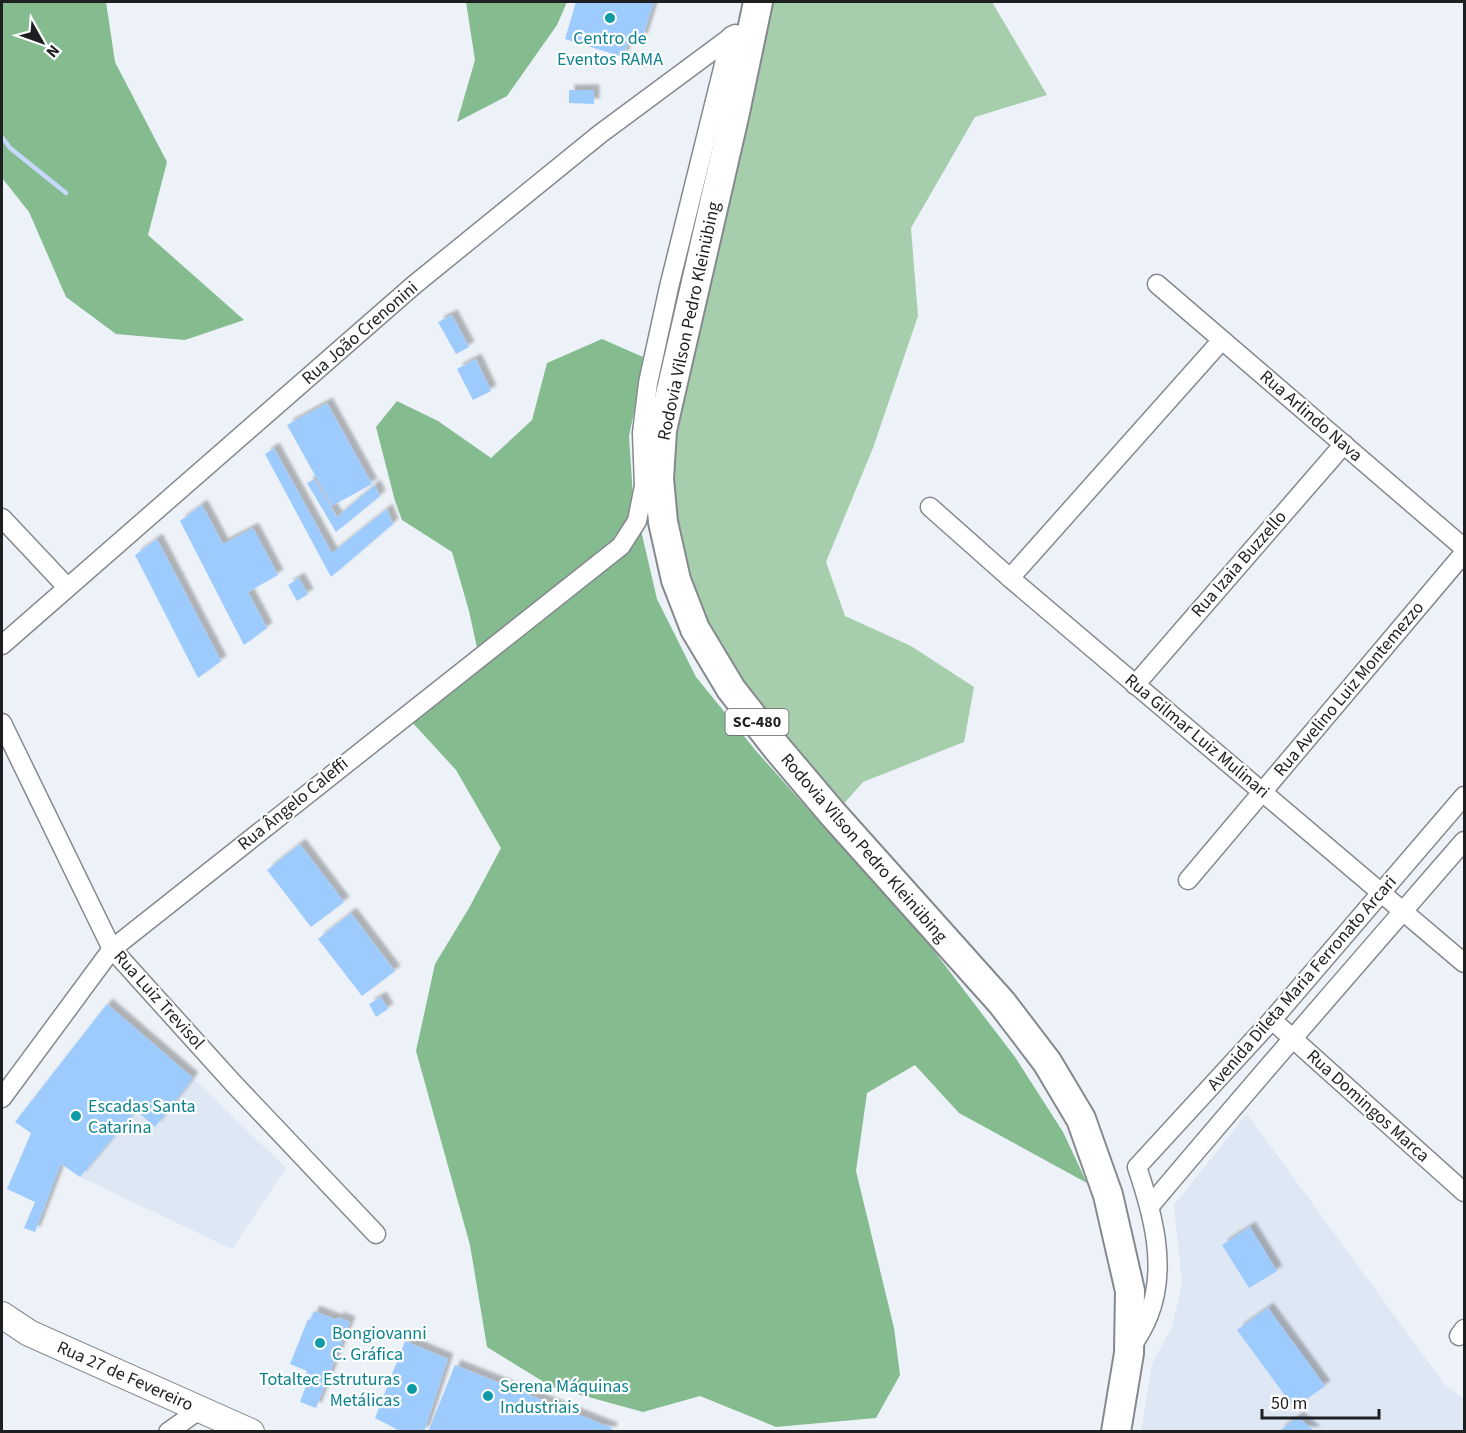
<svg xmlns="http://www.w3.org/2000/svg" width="1466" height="1433" font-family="'Source Sans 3',sans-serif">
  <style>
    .built { fill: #dee8f4 }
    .green { fill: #a6cead }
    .forest { fill: #84bc90 }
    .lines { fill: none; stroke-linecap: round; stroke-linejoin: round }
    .stream { stroke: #c6d8fb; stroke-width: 4.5 }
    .building { fill: #9ecbfe; filter: url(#shadow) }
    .street-casing { stroke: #85898e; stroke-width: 21 }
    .secondary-casing { stroke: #85898e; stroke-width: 28 }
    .primary-casing { stroke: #85898e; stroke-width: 32 }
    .street { stroke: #fff; stroke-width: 18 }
    .secondary { stroke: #fff; stroke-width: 26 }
    .primary { stroke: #fff; stroke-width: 28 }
    .culture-dot { fill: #0f9aa8; stroke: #fff; stroke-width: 2 }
    .labels { text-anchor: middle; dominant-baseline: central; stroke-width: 4.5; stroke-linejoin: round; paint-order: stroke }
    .shield { fill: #fff; stroke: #616264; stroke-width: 1.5 }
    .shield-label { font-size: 16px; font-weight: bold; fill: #1d1f21 }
    .culture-label { font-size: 18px; fill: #0d838f; stroke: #fff; text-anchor: start }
    .street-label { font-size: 18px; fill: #1d1f21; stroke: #fff }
  </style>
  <defs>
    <filter id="shadow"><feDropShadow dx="5.5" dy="-5.5" stdDeviation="1.5" flood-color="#0004"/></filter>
  </defs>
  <rect width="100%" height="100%" fill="#edf2f8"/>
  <g class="built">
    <polygon points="193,1078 286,1168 232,1249 80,1177 136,1110 155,1126"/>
    <polygon points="1247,1114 1445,1385 1464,1399 1464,1431 1141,1432 1152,1364 1172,1327 1182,1284 1174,1205"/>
  </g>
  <polygon class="green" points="771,2 992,2 1047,95 975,117 911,228 918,316 873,448 826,562 845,616 911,646 974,687 964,742 863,782 841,807 786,742 716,643 689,584 672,517 672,479 677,433"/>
  <g class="forest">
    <polygon points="2,2 106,2 115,62 167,162 148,235 244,320 185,340 116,334 66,297 29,212 2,178"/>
    <polygon points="466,2 567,2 557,25 507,96 457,122 475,60"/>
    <polygon points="602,339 643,357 640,384 629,436 633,496 657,599 696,677 757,752 931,947 1015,1057 1063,1132 1087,1183 959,1113 915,1065 867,1093 856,1171 894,1328 900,1375 876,1418 776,1427 700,1396 643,1412 552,1387 487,1347 470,1245 416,1051 435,964 469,908 501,848 456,770 411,721 481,666 469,611 452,552 402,520 395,501 376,427 397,401 438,421 491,458 532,420 547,363"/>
  </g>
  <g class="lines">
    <polyline class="stream" points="2,137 10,148 66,193"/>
  </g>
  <g class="building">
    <polygon points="576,2 654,2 642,39 630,35 623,57 565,39"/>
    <polygon points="569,90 594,90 594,104 569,103"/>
    <polygon points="452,315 469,347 456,354 438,322"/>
    <polygon points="476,359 491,391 473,400 457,369"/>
    <polygon points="327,403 372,484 332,506 287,425"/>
    <polygon points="274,448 332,553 387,509 393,524 331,577 265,454"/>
    <polygon points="314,479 337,517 375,485 380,496 336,532 307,483"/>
    <polygon points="202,505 223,544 253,528 278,575 248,592 267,628 244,645 180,521"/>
    <polygon points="157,539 221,661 198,678 135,555"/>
    <polygon points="299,578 308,594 297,601 288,585"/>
    <polygon points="300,844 344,902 311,927 267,870"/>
    <polygon points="351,913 395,971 362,996 318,939"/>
    <polygon points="381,997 388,1009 376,1017 369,1004"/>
    <polygon points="107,1004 193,1078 155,1127 136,1110 80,1177 61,1164 35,1232 24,1228 35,1202 7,1189 31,1133 15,1122"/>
    <polygon points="1250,1227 1277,1271 1249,1288 1222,1245"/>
    <polygon points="1268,1308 1325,1386 1294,1408 1237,1330"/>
    <polygon points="314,1311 337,1320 338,1317 350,1322 316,1408 300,1402 307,1383 303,1381 307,1371 290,1364 308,1319 310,1320"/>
    <polygon points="405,1341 448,1359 424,1432 402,1432 375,1418"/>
    <polygon points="455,1365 612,1428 611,1432 428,1432"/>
    <polygon points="1298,1417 1315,1432 1278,1432"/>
  </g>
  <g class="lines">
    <defs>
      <g id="street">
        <polyline points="1157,284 1464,548"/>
        <polyline points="930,507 1010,578 1464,963"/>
        <polyline points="2,518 67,587"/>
        <polyline points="1010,578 1222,340"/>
        <polyline points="2,645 414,285 600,134 735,34"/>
        <polyline points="1135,685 1344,444"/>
        <polyline points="2,723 112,949 233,1083 376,1234"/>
        <polyline points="1188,880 1464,553"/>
        <polyline points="1272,1020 1464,1192"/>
        <polyline points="2,1098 112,949 621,546 637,521 644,486 642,433 648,383 669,287 731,36"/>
        <path d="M1150 1206C1253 1083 1359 962 1464 841"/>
        <polyline points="1459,1336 1464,1329"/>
        <path d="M1132 1346C1138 1337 1144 1327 1148 1317 1168 1269 1153 1214 1137 1167L1272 1020 1464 796"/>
        <polyline points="168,1432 199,1410"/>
      </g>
      <polyline id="secondary" points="2,1315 29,1333 251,1432"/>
      <polyline id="primary" points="758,2 734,117 662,430 659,479 663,522 676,580 695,629 731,689 777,748 832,813 1002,1003 1047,1062 1081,1119 1108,1195 1130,1291 1129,1353 1116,1432"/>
    </defs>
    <use href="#street" class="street-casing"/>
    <use href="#secondary" class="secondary-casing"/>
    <use href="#primary" class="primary-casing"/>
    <use href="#street" class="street"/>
    <use href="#secondary" class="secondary"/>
    <use href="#primary" class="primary"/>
  </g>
  <g class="culture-dot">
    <circle cx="610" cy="18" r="6"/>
    <circle cx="76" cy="1116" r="6"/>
    <circle cx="320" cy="1343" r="6"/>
    <circle cx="412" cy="1389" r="6"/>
    <circle cx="488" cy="1396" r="6"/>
  </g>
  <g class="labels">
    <rect class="shield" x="725.5" y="709" width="63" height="26" rx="4.5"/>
    <g class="shield-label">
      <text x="757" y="722">SC-480</text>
    </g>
    <g class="culture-label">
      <text x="610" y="38" text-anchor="middle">Centro de<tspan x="610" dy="21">Eventos RAMA</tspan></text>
      <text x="88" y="1106">Escadas Santa<tspan x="88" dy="21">Catarina</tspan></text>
      <text x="332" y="1333">Bongiovanni<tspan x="332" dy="21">C. Gráfica</tspan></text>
      <text x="400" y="1379" text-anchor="end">Totaltec Estruturas<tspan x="400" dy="21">Metálicas</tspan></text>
      <text x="500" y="1386">Serena Máquinas<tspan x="500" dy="21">Industriais</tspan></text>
    </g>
    <g class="street-label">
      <text transform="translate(689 321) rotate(-78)">Rodovia Vilson Pedro Kleinübing</text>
      <text transform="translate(360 333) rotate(-41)">Rua João Crenonini</text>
      <text transform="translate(1311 416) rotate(41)">Rua Arlindo Nava</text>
      <text transform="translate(1239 564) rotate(-49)">Rua Izaia Buzzello</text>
      <text transform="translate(1349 689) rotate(-50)">Rua Avelino Luiz Montemezzo</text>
      <text transform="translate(1197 736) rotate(40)">Rua Gilmar Luiz Mulinari</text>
      <text transform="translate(293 804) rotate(-39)">Rua Ângelo Caleffi</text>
      <text transform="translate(864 848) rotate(49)">Rodovia Vilson Pedro Kleinübing</text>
      <text transform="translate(1302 983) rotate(-49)">Avenida Dileta Maria Ferronato Arcari</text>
      <text transform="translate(159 1000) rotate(48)">Rua Luiz Trevisol</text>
      <text transform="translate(1368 1106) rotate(42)">Rua Domingos Marca</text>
      <text transform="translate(125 1376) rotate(24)">Rua 27 de Fevereiro</text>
    </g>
  </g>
  <rect width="1466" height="1433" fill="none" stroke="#1d1f21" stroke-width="6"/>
  <g transform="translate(42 42) rotate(130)" stroke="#ffffff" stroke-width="4.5" paint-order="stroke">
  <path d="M0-4.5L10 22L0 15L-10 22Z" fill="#1d1f21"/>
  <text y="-9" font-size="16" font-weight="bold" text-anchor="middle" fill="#1d1f21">N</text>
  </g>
  <path d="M1262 1409v9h117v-9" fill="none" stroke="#1d1f21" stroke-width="3"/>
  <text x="1271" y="1409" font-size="18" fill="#1d1f21" stroke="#ffffff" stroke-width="4.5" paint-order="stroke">50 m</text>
</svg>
